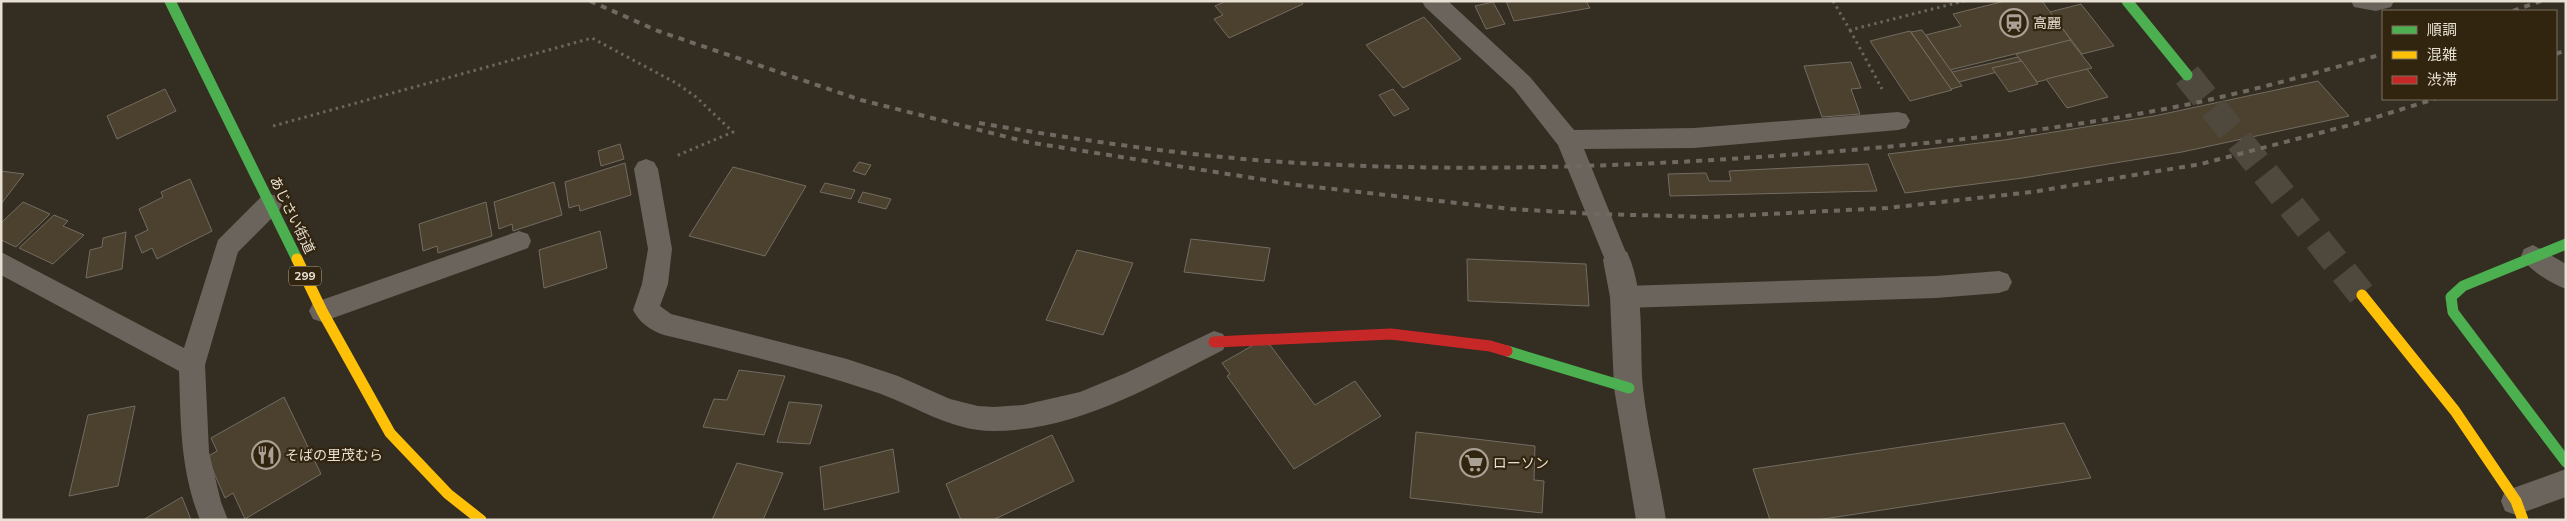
<svg xmlns="http://www.w3.org/2000/svg" width="2567" height="521" font-family="'Nunito Sans','Noto Sans JP',sans-serif">
  <style>
    .building { fill: #4b412e; stroke: #726c62 }
    .lines { fill: none; stroke-linecap: round; stroke-linejoin: round }
    .secondary-tunnel { stroke: #4f483d; stroke-width: 28; stroke-dasharray: 28 14; stroke-linecap: butt }
    .path { stroke: #6a665e; stroke-width: 3; stroke-dasharray: 2.5 4; stroke-linecap: butt }
    .lane { fill: #6a645c; fill-rule: evenodd }
    .street { fill: #6a645c; fill-rule: evenodd }
    .fast { stroke: #4caf50; stroke-width: 11 }
    .slow { stroke: #ffc107; stroke-width: 11 }
    .jam { stroke: #c62828; stroke-width: 11 }
    .rail { stroke: #706962; stroke-width: 4; stroke-dasharray: 6 6; stroke-linecap: butt }
    .labels { text-anchor: middle; dominant-baseline: central; stroke-width: 4.5; stroke-linejoin: round; paint-order: stroke }
    .shield { fill: #322510; stroke: #b1a898; stroke-width: 1 }
    .shield-label { font-size: 12px; font-weight: bold; fill: #e8e0d3 }
    .poi-label { font-size: 14px; fill: #e8e0d3; stroke: #322510; text-anchor: start }
    .street-label { font-size: 14px; fill: #e8e0d3; stroke: #322510 }
  </style>
  <rect width="100%" height="100%" fill="#342d22"/>
  <g class="building">
    <polygon points="1226,1 1301,1 1303,4 1229,38 1214,19 1223,15 1215,6"/>
    <polygon points="1506,1 1586,1 1590,8 1514,21"/>
    <polygon points="2042,1 2071,40 1950,70 1926,35 1961,26 1953,14 2005,1"/>
    <polygon points="1493,2 1505,24 1486,29 1475,6"/>
    <polygon points="2081,4 2114,46 2082,54 2050,12"/>
    <polygon points="1424,17 1461,59 1403,88 1366,45"/>
    <polygon points="1922,30 1959,82 1962,86 1951,89 1911,32"/>
    <polygon points="1910,31 1951,89 1952,90 1910,101 1870,41"/>
    <polygon points="2070,40 2092,68 2037,82 2016,54"/>
    <polygon points="2018,57 2024,65 1959,82 1952,72"/>
    <polygon points="2022,61 2038,84 2009,92 1992,68"/>
    <polygon points="1851,62 1861,88 1851,89 1860,114 1822,117 1804,66"/>
    <polygon points="2087,69 2108,97 2067,108 2046,79"/>
    <polygon points="2318,81 2349,116 2182,152 2023,178 1905,193 1888,154 2004,140 2154,116"/>
    <polygon points="165,89 176,111 117,139 107,116"/>
    <polygon points="1393,89 1409,109 1394,116 1379,95"/>
    <polygon points="620,144 624,159 601,166 598,151"/>
    <polygon points="859,162 871,165 865,175 853,171"/>
    <polygon points="625,163 631,195 580,211 579,205 569,208 565,182"/>
    <polygon points="1868,164 1877,191 1670,196 1668,174 1706,173 1709,181 1731,181 1729,171"/>
    <polygon points="733,167 806,186 765,256 689,236"/>
    <polygon points="1,171 24,174 1,204"/>
    <polygon points="190,179 212,231 157,259 152,248 142,253 135,236 148,230 139,209 163,197 161,192"/>
    <polygon points="554,182 562,215 513,231 512,224 499,229 494,202"/>
    <polygon points="825,183 855,190 851,199 820,192"/>
    <polygon points="863,192 891,199 886,209 858,202"/>
    <polygon points="23,202 50,214 16,247 1,240 1,223"/>
    <polygon points="486,202 492,236 438,253 437,246 423,251 419,224"/>
    <polygon points="54,215 68,221 63,226 84,235 53,264 19,248"/>
    <polygon points="600,231 607,268 544,288 539,250"/>
    <polygon points="126,232 122,269 86,278 90,250 102,247 103,238"/>
    <polygon points="1191,239 1270,248 1264,281 1184,272"/>
    <polygon points="1077,250 1133,263 1103,335 1046,320"/>
    <polygon points="1467,259 1586,264 1589,306 1468,301"/>
    <polygon points="1257,343 1270,345 1315,405 1355,381 1381,416 1294,469 1227,376 1230,374 1222,363"/>
    <polygon points="739,370 785,376 764,435 703,427 714,399 727,400"/>
    <polygon points="284,397 321,474 245,519 233,493 225,498 207,457 217,451 211,438"/>
    <polygon points="789,402 822,405 810,444 777,442"/>
    <polygon points="135,406 118,486 69,496 88,415"/>
    <polygon points="2064,423 2091,478 1817,520 1770,520 1753,469"/>
    <polygon points="1416,432 1535,446 1534,480 1544,481 1542,513 1410,498"/>
    <polygon points="1052,435 1074,481 993,520 961,520 946,484"/>
    <polygon points="893,449 899,492 824,510 820,467"/>
    <polygon points="737,463 783,473 763,520 712,520"/>
    <polygon points="182,497 191,520 143,520"/>
  </g>
  <g class="lines">
    <polyline class="secondary-tunnel" points="2187,75 2362,295"/>
    <g class="path">
      <polyline points="1833,1 1850,30 1964,1"/>
      <polyline points="1850,30 1882,89"/>
      <polyline points="273,126 592,38 676,83 696,97 733,132 676,156"/>
    </g>
    <g class="lane">
      <polygon points="1422,1 1448,1 1530,77 1574,130 1694,128 1898,112 1906,114 1910,121 1906,128 1898,130 1694,148 1584,149 1629,260 1626,267 1617,271 1608,267 1605,260 1558,145 1514,89 1425,7"/>
      <polygon points="2351,1 2394,1 2391,7 2376,11 2354,7"/>
      <path d="M646 159 654 162 658 169 672 249 668 284 660 306 671 314 847 359 898 376 950 399 978 406 994 407 1023 405 1080 392 1126 373 1214 331 1223 334 1227 342 1223 350C1152 386 1076 431 993 431 949 431 913 404 872 391 804 368 734 352 664 335 651 331 639 322 633 310L642 284 648 249 634 169 638 162Z"/>
      <path d="M270 194 279 197 282 204 279 211 238 252 205 365 209 452 221 502 228 520H200C180 468 181 426 179 371L1 275V252L184 348 218 240 261 197Z"/>
      <polygon points="519,231 528,234 531,241 528,248 322,322 313,319 309,311 313,303"/>
      <path d="M2533 245 2566 264V289C2551 283 2528 270 2521 256L2524 249Z"/>
      <polygon points="1999,271 2008,274 2012,282 2008,290 1999,293 1936,298 1624,308 1615,305 1611,297 1615,289 1624,286 1936,276"/>
    </g>
    <g class="street">
      <path d="M1617 248 1627 252C1646 292 1639 344 1643 388 1648 432 1659 476 1666 520H1636L1614 388 1610 297 1603 260 1607 252Z"/>
      <polygon points="2566,469 2566,497 2516,515 2505,511 2501,501 2505,491"/>
    </g>
    <g class="fast">
      <polyline points="170,1 297,259"/>
      <polyline points="2127,1 2187,75"/>
      <polyline points="2566,244 2463,286 2451,297 2453,312 2566,462"/>
      <polyline points="1507,351 1629,388"/>
    </g>
    <g class="slow">
      <polyline points="297,259 322,311 390,433 448,494 481,520"/>
      <polyline points="2362,295 2455,411 2516,501 2523,520"/>
    </g>
    <polyline class="jam" points="1214,342 1391,334 1490,346 1507,351"/>
    <g class="rail">
      <polyline points="590,1 658,31 861,100 1027,142 1297,185 1511,209 1597,214 1710,217 1887,208 2032,192 2201,164 2354,124 2435,99"/>
      <polyline points="2513,11 2541,1"/>
      <polyline points="2556,54 2566,50"/>
      <path d="M979 123C1080 140 1180 155 1283 162 1441 172 1600 168 1759 157 1903 147 2048 133 2190 104 2255 90 2319 72 2383 54"/>
    </g>
  </g>
  <defs>
    <symbol id="station-ring" viewBox="-11 -11 22 22"><circle r="9.5" fill="#322510" stroke="#a9a195" stroke-width="1.5"/><path d="M-3-6H3Q5-6 5-4V2Q5 4 3 4L4.5 6H3L1.5 4h-3L-3 6H-4.5L-3 4Q-5 4-5 2V-4Q-5-6-3-6ZM-3.5-4v3h7v-3ZM-3.5 1v1.5H-2V1ZM2 1v1.5H3.5V1Z" fill="#a9a195"/></symbol>
    <symbol id="restaurant-ring" viewBox="-11 -11 22 22"><circle r="9.5" fill="#322510" stroke="#a9a195" stroke-width="1.5"/><path d="M-5-6h1v4h1v-4h1v4h1v-4h1v5L-1.5 .5V6h-2V.5L-5-1ZM5-6V6H3V1.5H1.5Q1.5-4 5-6Z" fill="#a9a195"/></symbol>
    <symbol id="supermarket-ring" viewBox="-11 -11 22 22"><circle r="9.5" fill="#322510" stroke="#a9a195" stroke-width="1.5"/><path d="M-6-5.5h2.5l.6 2H6L4.5 2H-2.5L-4.4-4H-6ZM-1.5 3.2a1.3 1.3 0 1 0 .1 0ZM3 3.2a1.3 1.3 0 1 0 .1 0Z" fill="#a9a195"/></symbol>
  </defs>
  <g fill-rule="evenodd">
    <use href="#station-ring" x="1998" y="7" width="32" height="32"/>
    <use href="#restaurant-ring" x="250" y="439" width="32" height="32"/>
    <use href="#supermarket-ring" x="1458" y="447" width="32" height="32"/>
  </g>
  <g class="labels">
    <rect class="shield" x="289" y="266.5" width="32" height="19" rx="4"/>
    <g class="shield-label">
      <text x="305" y="276">299</text>
    </g>
    <g class="poi-label">
      <text x="2033" y="23">高麗</text>
      <text x="285" y="455">そばの里茂むら</text>
      <text x="1493" y="463">ローソン</text>
    </g>
    <g class="street-label">
      <text transform="translate(292 215) rotate(64)">あじさい街道</text>
    </g>
  </g>
  <rect width="2567" height="521" fill="none" stroke="#e8e0d3" stroke-width="5"/>
  <rect x="2382" y="10" width="175" height="90" fill="#322510" stroke="#7b705e"/>
  <rect x="2392" y="26" width="25" height="8" fill="#4caf50" stroke="#7b705e"/>
  <text x="2427" y="35" font-size="15" fill="#e8e0d3">順調</text>
  <rect x="2392" y="51" width="25" height="8" fill="#ffc107" stroke="#7b705e"/>
  <text x="2427" y="60" font-size="15" fill="#e8e0d3">混雑</text>
  <rect x="2392" y="76" width="25" height="8" fill="#c62828" stroke="#7b705e"/>
  <text x="2427" y="85" font-size="15" fill="#e8e0d3">渋滞</text>
</svg>
